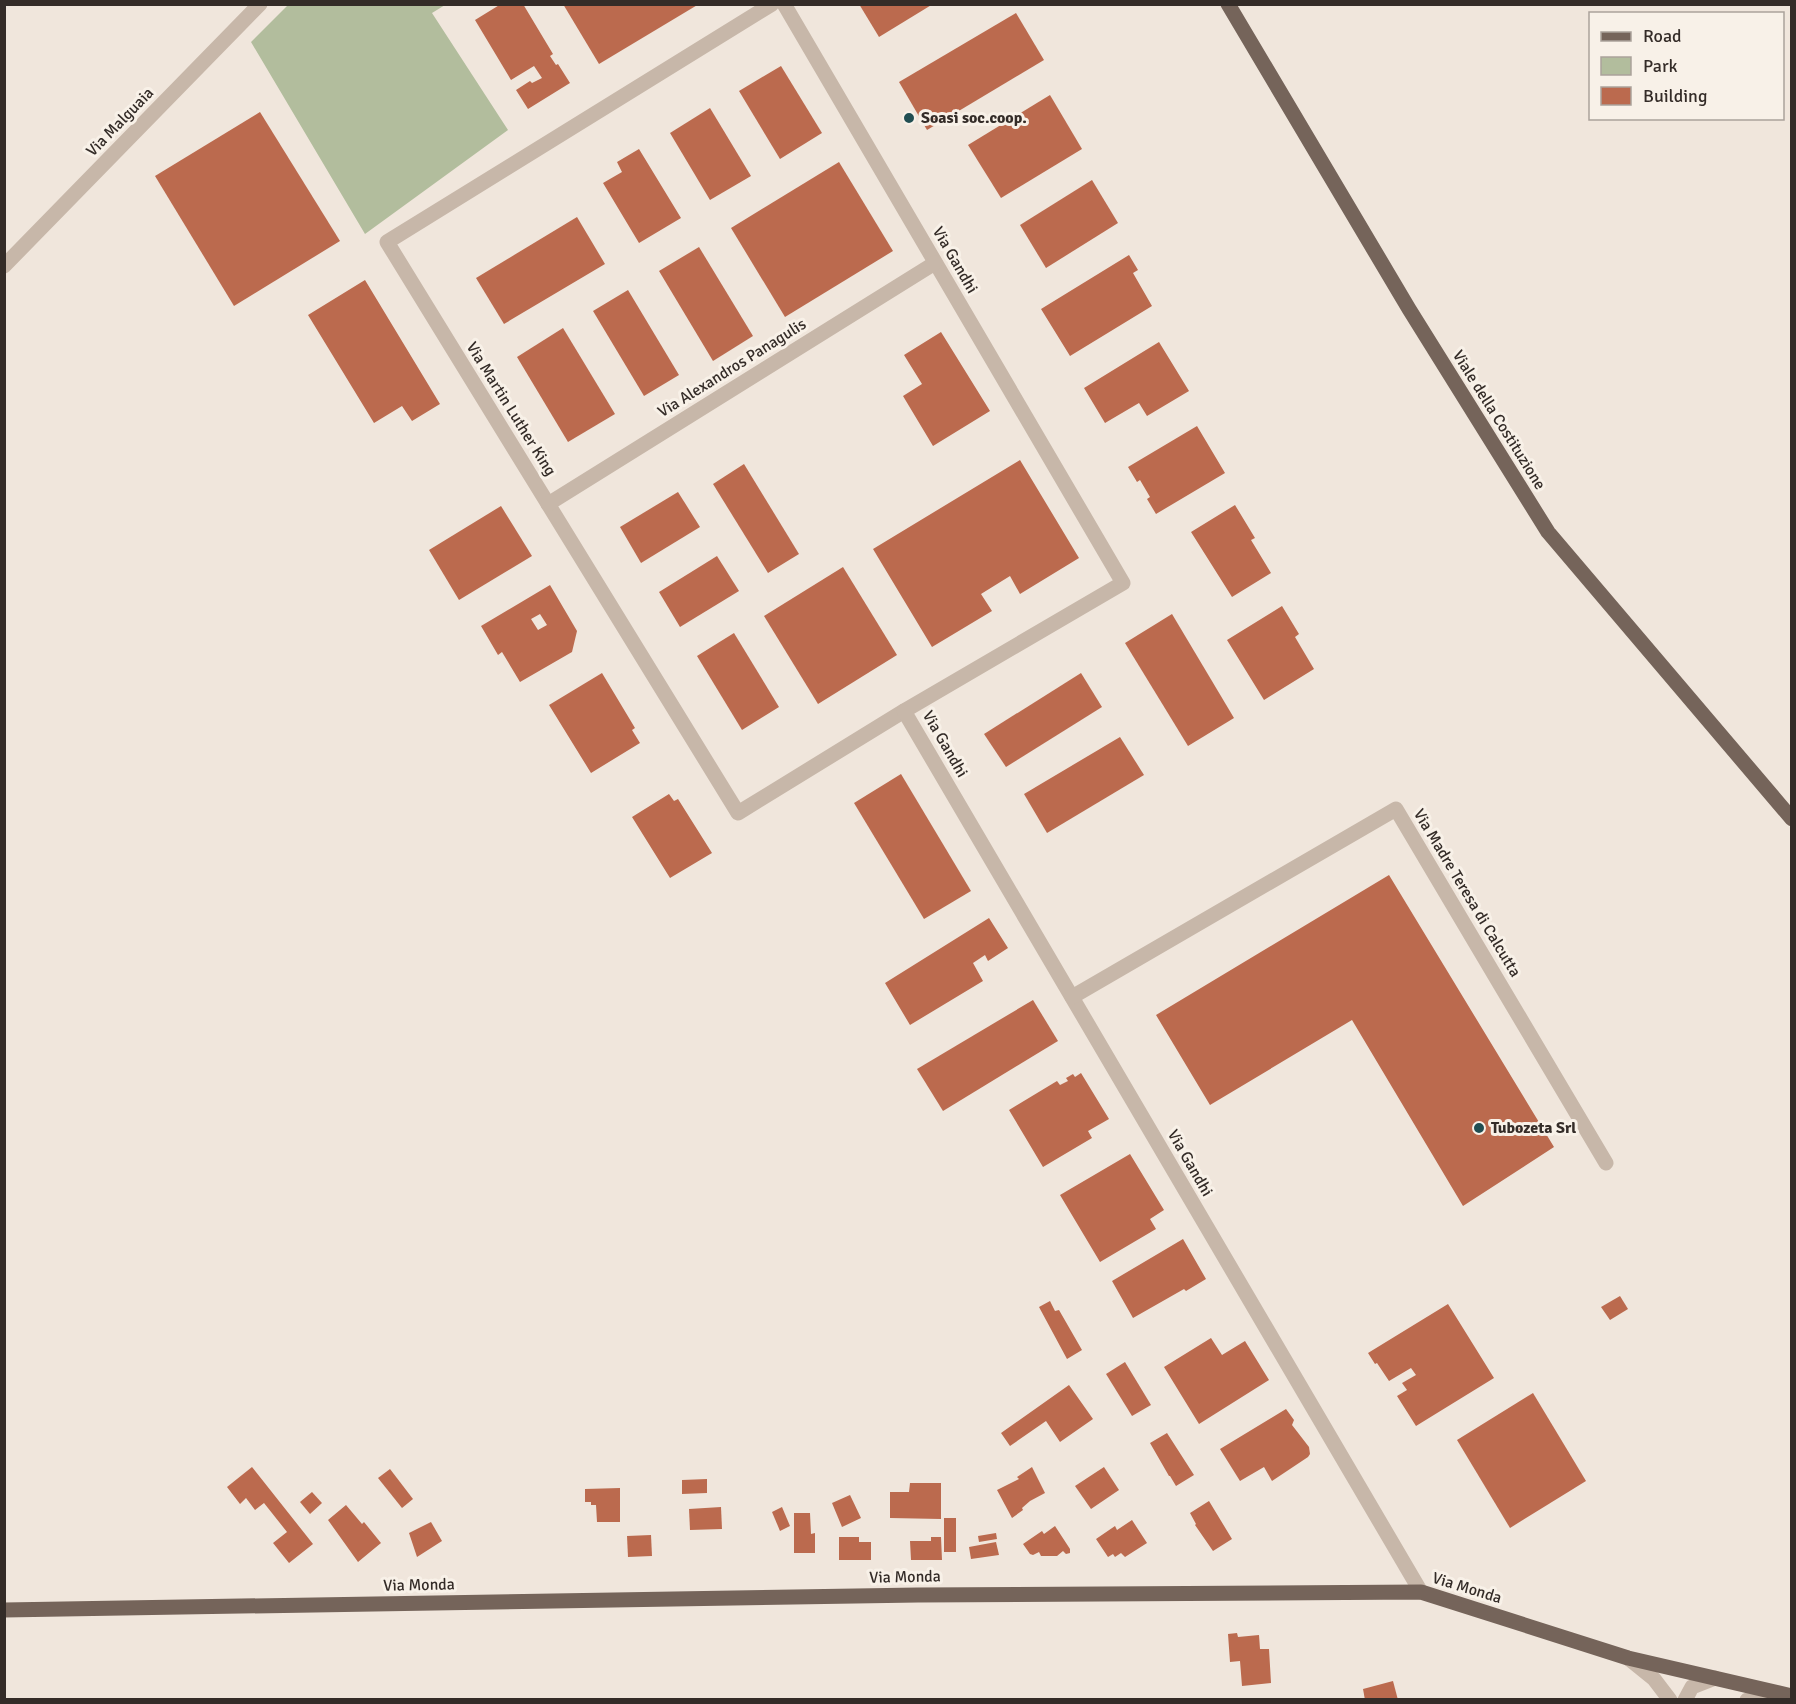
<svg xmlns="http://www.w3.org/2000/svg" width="1796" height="1704" font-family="Signika,sans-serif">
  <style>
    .green { fill: #b2bd9d }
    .building { fill: #bb6a4e; fill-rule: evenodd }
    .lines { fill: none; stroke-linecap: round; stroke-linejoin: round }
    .minor { stroke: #c7b7a9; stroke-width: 15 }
    .major { stroke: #75645a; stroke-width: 15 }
    .poi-dot { fill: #214e52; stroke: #f8f1e8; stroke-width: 2 }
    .labels { text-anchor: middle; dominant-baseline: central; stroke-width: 6; stroke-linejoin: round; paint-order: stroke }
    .poi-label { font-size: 16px; font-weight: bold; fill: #342c28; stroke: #f8f1e8; text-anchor: start }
    .street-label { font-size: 16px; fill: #342c28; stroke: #f8f1e8 }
  </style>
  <rect width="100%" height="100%" fill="#f0e6dc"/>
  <polygon class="green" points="288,5 445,5 432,13 508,130 365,234 251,42"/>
  <g class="building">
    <polygon points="501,4 523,4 553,54 550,56 556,65 558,64 570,83 528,109 516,90 530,81 532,83 542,78 534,66 511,80 475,20"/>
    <polygon points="563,4 699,4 599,64"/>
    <polygon points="859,4 933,4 879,37"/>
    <polygon points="1016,13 1044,60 927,130 899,82"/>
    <polygon points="781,66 822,133 780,159 739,91"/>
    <polygon points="1050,95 1082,149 1001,198 968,145"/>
    <polygon points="710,108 751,176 710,200 670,133"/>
    <polygon points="260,112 340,241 234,306 155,176"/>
    <polygon points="639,149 681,218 639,243 603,183 622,172 617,162"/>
    <polygon points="839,162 893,251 785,317 731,228"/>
    <polygon points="1092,180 1118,223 1046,268 1020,225"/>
    <polygon points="577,217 605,264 504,324 476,278"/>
    <polygon points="699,247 753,336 713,361 659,271"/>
    <polygon points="1129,255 1138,270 1133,273 1152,306 1070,356 1041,309"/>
    <polygon points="365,280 440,404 412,421 402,406 374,423 308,315"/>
    <polygon points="628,290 679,375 644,396 593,311"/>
    <polygon points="563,328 615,414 568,442 517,357"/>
    <polygon points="941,332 990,411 933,446 903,396 922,384 904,355"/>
    <polygon points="1159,342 1189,391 1147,416 1139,403 1105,423 1084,388"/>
    <polygon points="1197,426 1225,473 1156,514 1147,499 1150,497 1140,480 1137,482 1128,467"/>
    <polygon points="1020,460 1079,558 1020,594 1010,576 981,594 992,611 932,647 873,549"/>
    <polygon points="744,464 799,554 768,573 713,484"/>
    <polygon points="678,492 700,527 641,563 620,527"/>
    <polygon points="1235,505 1255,538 1251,540 1271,573 1232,597 1191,532"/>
    <polygon points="501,506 532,556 459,600 429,550"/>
    <polygon points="717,556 739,591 680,627 659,592"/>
    <polygon points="843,567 897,655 818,704 764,616"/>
    <path d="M550 585 577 631 572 652 520 682 502 652 498 655 481 626ZM540 614 547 625 538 630 531 619Z"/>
    <polygon points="1282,606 1299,634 1295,637 1314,669 1264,700 1227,640"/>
    <polygon points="1172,614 1234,718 1188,746 1125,643"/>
    <polygon points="734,633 779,707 742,730 697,656"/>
    <polygon points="602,673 635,728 632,730 640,743 591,773 549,705"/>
    <polygon points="1081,673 1102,707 1006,767 984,734"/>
    <polygon points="1120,737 1144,775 1047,833 1024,794"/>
    <polygon points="901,774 971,891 924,919 854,803"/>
    <polygon points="669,794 674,801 678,799 712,853 670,878 632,817"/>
    <polygon points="1389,875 1554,1147 1463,1206 1352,1020 1210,1105 1156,1015"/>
    <polygon points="989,918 1008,948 988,961 985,955 973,963 983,981 910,1025 885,983"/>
    <polygon points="1033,1000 1058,1041 943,1111 917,1069"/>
    <polygon points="1081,1073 1109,1119 1088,1131 1092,1138 1043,1167 1009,1110 1057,1081 1060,1085 1068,1081 1066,1078 1073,1074 1075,1077"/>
    <polygon points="1130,1154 1164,1210 1150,1219 1156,1229 1100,1262 1060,1195"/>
    <polygon points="1183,1239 1206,1279 1186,1291 1184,1289 1133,1318 1112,1281"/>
    <polygon points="1620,1296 1628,1309 1610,1320 1601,1307"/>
    <polygon points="1050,1301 1055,1311 1059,1310 1082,1350 1067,1359 1039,1307"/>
    <polygon points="1448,1304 1494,1378 1416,1426 1397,1396 1407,1390 1402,1383 1416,1375 1411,1368 1389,1381 1377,1363 1375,1364 1368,1353"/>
    <polygon points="1211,1338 1222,1355 1245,1341 1269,1380 1199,1424 1164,1367"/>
    <polygon points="1125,1362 1151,1405 1132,1416 1106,1374"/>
    <polygon points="1069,1385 1093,1419 1060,1442 1046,1421 1010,1446 1001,1433"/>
    <polygon points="1533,1393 1586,1481 1510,1528 1457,1440"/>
    <polygon points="1286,1409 1294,1420 1292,1425 1309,1447 1310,1454 1308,1457 1272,1481 1264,1467 1240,1481 1220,1449"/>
    <polygon points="1167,1433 1194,1475 1176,1486 1170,1476 1169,1476 1150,1443"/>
    <polygon points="252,1467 313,1544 289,1563 273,1543 287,1532 264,1503 255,1510 246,1498 240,1504 227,1487"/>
    <polygon points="1032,1467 1045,1493 1030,1501 1022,1508 1023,1510 1012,1518 997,1490 1019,1479 1017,1477"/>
    <polygon points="1104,1467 1119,1490 1091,1509 1075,1486"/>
    <polygon points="390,1469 413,1499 402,1508 378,1478"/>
    <polygon points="707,1479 707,1493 682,1494 682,1480"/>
    <polygon points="910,1483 941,1483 941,1519 890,1518 890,1492 909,1492"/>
    <polygon points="620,1488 620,1522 597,1522 596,1505 591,1505 591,1502 585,1502 585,1489"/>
    <polygon points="312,1492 322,1503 310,1514 300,1502"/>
    <polygon points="850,1495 861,1518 842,1527 832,1503"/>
    <polygon points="1209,1501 1232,1539 1213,1551 1195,1525 1196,1524 1190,1513"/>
    <polygon points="346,1505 362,1524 364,1522 381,1543 358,1562 328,1520"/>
    <polygon points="721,1507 722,1529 690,1530 689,1509"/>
    <polygon points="782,1507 790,1526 780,1531 772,1512"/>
    <polygon points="794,1513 810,1513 811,1534 815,1533 815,1553 794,1553"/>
    <rect x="944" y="1518" width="12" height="34"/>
    <polygon points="1132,1520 1147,1543 1125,1557 1121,1553 1115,1557 1113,1554 1108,1557 1096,1539 1115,1526 1117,1530"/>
    <polygon points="431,1522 442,1541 417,1557 409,1533"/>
    <polygon points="1055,1526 1070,1549 1070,1553 1066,1554 1063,1551 1057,1556 1041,1556 1039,1552 1033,1555 1030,1554 1023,1544 1042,1531 1044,1534"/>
    <polygon points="996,1533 997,1539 979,1542 978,1536"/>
    <polygon points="651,1535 652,1556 628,1557 627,1536"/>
    <polygon points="839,1537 859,1537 859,1542 871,1542 871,1560 839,1560"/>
    <polygon points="931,1537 941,1537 942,1560 911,1560 910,1541 931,1541"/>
    <polygon points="996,1542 999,1555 971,1559 969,1547"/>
    <polygon points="1237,1633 1238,1637 1259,1635 1260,1649 1269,1649 1271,1683 1242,1686 1240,1661 1230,1662 1228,1634"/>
    <polygon points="1393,1681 1398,1700 1365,1700 1363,1689"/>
  </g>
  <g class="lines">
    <g class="minor">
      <polyline points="772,4 387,242 738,813 904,711"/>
      <polyline points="784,4 1123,583 904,711 1421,1592"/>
      <polyline points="4,266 260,4"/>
      <polyline points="548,504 935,263"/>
      <polyline points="1072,997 1396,809 1606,1163"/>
      <polyline points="1628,1658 1654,1679 1670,1700"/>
      <polyline points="1685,1700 1692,1687 1715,1678"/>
      <polyline points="1747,1700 1775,1693"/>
    </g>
    <g class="major">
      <polyline points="1228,4 1409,309 1548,532 1792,819"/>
      <polyline points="4,1610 918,1595 1421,1592 1628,1658 1792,1696"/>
    </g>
  </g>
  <g class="poi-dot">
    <circle cx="909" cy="118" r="6"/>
    <circle cx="1479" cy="1128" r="6"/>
  </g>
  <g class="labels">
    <g class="poi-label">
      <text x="921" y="118">Soasi soc.coop.</text>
      <text x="1491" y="1128">Tubozeta Srl</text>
    </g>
    <g class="street-label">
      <text transform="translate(120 122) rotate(-46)">Via Malguaia</text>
      <text transform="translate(955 260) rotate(60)">Via Gandhi</text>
      <text transform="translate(732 368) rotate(-32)">Via Alexandros Panagulis</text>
      <text transform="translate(511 409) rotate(58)">Via Martin Luther King</text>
      <text transform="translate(1499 420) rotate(58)">Viale della Costituzione</text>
      <text transform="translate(945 744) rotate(60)">Via Gandhi</text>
      <text transform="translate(1467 893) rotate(59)">Via Madre Teresa di Calcutta</text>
      <text transform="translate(1190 1163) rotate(60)">Via Gandhi</text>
      <text transform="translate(905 1577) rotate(-1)">Via Monda</text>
      <text transform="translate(419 1585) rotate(-1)">Via Monda</text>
      <text transform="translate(1467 1588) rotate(17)">Via Monda</text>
    </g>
  </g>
  <rect width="1796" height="1704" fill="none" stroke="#342c28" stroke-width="12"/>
  <rect x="1589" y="12" width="195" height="108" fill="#f8f1e8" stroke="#aaa29b" stroke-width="1.5"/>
  <rect x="1601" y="32" width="30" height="9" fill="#75645a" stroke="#aaa29b" stroke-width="1.5"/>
  <text x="1643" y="42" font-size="18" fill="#342c28">Road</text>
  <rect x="1601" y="57" width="30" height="18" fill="#b2bd9d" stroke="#aaa29b" stroke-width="1.5"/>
  <text x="1643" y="72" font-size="18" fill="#342c28">Park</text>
  <rect x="1601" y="87" width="30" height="18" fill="#bb6a4e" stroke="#aaa29b" stroke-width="1.5"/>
  <text x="1643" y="102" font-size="18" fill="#342c28">Building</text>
</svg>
